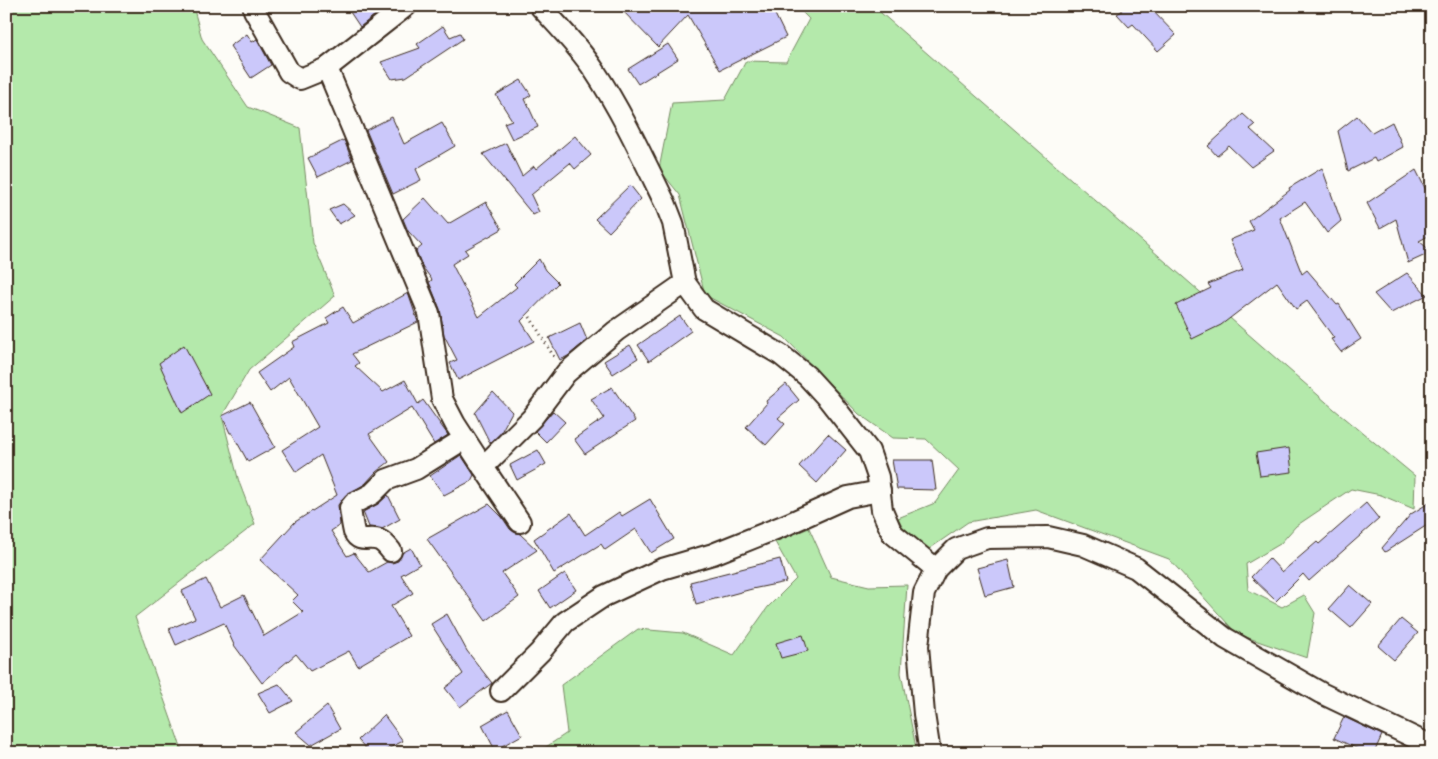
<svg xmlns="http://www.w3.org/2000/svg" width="1438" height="759" font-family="Dekko,sans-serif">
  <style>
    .green { fill: #b4e9ab; stroke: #788a64 }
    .building { fill: #cbc8fa; stroke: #3b2a1e }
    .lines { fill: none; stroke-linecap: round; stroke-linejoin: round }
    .street-casing { stroke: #3b2a1e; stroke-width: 24 }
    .path { stroke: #3b2a1e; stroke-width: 3; stroke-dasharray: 1 4; stroke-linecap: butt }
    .street { stroke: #fdfcf7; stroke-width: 20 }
  </style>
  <rect width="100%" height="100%" fill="#fdfcf7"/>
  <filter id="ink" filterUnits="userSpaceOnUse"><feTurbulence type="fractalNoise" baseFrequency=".02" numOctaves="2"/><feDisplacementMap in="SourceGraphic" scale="10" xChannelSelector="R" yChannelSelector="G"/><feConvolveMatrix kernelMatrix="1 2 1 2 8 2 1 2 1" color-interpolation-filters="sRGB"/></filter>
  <g filter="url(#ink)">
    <g class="green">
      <polygon points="6,6 193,6 202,39 248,107 300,128 313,243 335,296 249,370 222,416 239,482 255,524 135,617 183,753 6,753"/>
      <polygon points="796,6 873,6 1334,409 1415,476 1414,509 1381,495 1351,489 1296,526 1280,544 1246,564 1248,590 1282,607 1304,595 1315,613 1307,658 1237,634 1169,559 1036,510 968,522 919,556 898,518 935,503 959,470 926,439 893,438 859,414 784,337 705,295 680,195 659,169 672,103 725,100 746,61 786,62 809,19"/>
      <polygon points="809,528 831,577 869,586 907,585 901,673 917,753 537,753 567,733 561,685 638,629 683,633 734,655 768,607 796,579 775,542"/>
    </g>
    <g class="building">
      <polygon points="346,6 386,6 360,27"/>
      <polygon points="618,6 771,6 786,37 720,70 688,15 658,47"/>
      <polygon points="1118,6 1154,6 1151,9 1176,35 1158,51 1133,24 1129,27 1117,14 1122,11"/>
      <polygon points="443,26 450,37 460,33 463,39 406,77 392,79 381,62 420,48 417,44"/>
      <polygon points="247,34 252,42 257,39 271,65 251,78 230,46"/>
      <polygon points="668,44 678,59 638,84 628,69"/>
      <polygon points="521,80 531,95 525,99 538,127 512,139 504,123 512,120 496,95"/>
      <polygon points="1243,114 1255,125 1250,129 1274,151 1251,167 1229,146 1217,156 1208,146"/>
      <polygon points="1357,116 1372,133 1392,122 1403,147 1376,162 1374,158 1348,171 1338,131"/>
      <polygon points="392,117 404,144 442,123 455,146 416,169 421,180 393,194 366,130"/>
      <polygon points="575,136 591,155 575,169 570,163 531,195 539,212 533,215 483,154 506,143 522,176 534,166 536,169"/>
      <polygon points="344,140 352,160 318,177 308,158"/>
      <polygon points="1322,168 1341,221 1327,233 1305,202 1280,218 1302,274 1307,270 1337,305 1339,304 1361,339 1341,352 1331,339 1334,338 1307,301 1296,309 1277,282 1221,325 1192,339 1176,305 1211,288 1208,284 1243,270 1230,240 1254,230 1249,221 1290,190 1289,188"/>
      <polygon points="1416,170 1432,202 1432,234 1419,241 1432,252 1408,263 1396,219 1380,228 1367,203"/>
      <polygon points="630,185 641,199 609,232 595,219"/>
      <polygon points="425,198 448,224 486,202 502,229 465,250 468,254 452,264 479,317 517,287 514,284 539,259 545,270 558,283 521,321 534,341 458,380 450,363 457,360 444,335 440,309 429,282 432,280 422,266 416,251 422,246 408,231 403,219"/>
      <polygon points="343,204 355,215 339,224 329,210"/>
      <polygon points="1407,273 1427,295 1391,313 1374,294"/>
      <polygon points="408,293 418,322 352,354 359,363 355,366 383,392 405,380 418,404 423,400 448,435 434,444 412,408 369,434 389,462 376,472 365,484 345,496 338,505 340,525 331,531 347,556 354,553 369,572 387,562 392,563 398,561 402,553 411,548 420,564 401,575 413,593 391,606 409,636 358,666 349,651 310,671 296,654 262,683 234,645 224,623 176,645 169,629 195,618 182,591 206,579 220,607 244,595 264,636 303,612 292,601 298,595 260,560 295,522 337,495 321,455 296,472 282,450 318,427 289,377 270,392 257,373 294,347 292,342 329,323 326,318 343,307 353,323"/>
      <polygon points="680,316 691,331 649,361 638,345"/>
      <polygon points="580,323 587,340 568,356 560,360 549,338"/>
      <polygon points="184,345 210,394 182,413 159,363"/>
      <polygon points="630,345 638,358 613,374 604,361"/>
      <polygon points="786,384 799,400 778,418 785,424 766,445 746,427 767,403 766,401"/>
      <polygon points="612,387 635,421 585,454 574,439 604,418 591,399"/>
      <polygon points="493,392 512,412 500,434 490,443 475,413"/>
      <polygon points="250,402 275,447 248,462 232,433 230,433 222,416"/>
      <polygon points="553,411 565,422 546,442 535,431"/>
      <polygon points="828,434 846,450 817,483 799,466"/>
      <polygon points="1289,448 1292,472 1260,476 1256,453"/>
      <polygon points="538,450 546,464 517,480 510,465"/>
      <polygon points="461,455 474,475 471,481 444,495 430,476"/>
      <polygon points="892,460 932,460 936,490 897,489"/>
      <polygon points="388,495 400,519 382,529 369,527 363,512 378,504"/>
      <polygon points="650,499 674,539 651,553 636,529 605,550 601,544 554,573 534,539 571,513 585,535 619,512 622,516"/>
      <polygon points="1432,501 1432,522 1385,552 1382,548 1411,514"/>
      <polygon points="1366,503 1379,519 1309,581 1303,574 1276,601 1251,577 1269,558 1282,572 1317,542 1319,544"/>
      <polygon points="489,504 502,517 510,529 514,532 520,534 537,550 502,573 519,597 486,621 427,539"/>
      <polygon points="780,559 786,582 752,589 696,604 690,582"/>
      <polygon points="1008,560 1014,587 985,595 977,568"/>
      <polygon points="565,573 576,590 550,608 539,591"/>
      <polygon points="1350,585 1372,604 1351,628 1329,609"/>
      <polygon points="447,614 467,651 492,683 460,707 445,688 463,674 431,624"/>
      <polygon points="1401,619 1418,633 1394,660 1378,646"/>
      <polygon points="803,635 808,651 781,658 776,643"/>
      <polygon points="279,684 293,701 270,713 258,693"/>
      <polygon points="327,706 340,729 311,745 296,732"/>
      <polygon points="508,710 522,735 495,750 482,725"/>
      <polygon points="384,715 403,741 380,753 370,753 358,740"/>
      <polygon points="1344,717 1382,735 1374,753 1367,753 1334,738"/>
    </g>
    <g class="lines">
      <defs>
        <g id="street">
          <path d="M540 6C559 27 579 47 594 70 622 112 644 160 666 205L673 223 685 283 704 309 781 355 807 376 829 400 869 451 878 477 882 510 892 533 936 569"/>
          <polyline points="254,10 289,72 300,79 327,68 406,6"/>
          <polyline points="327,68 429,313 442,399 455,424 483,467"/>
          <polyline points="520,522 483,467 532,418 566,373 616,331 685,283"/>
          <path d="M391 551C388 547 384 542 379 540 370 536 359 544 354 532 352 524 351 515 350 508L354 503 372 494 386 480 416 469 464 439"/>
          <polyline points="501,691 540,652 565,622 604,596 662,569 713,554 788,524 848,497 880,491"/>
          <polyline points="930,753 924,714 918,646 924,593 936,569 956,549 987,538 1048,537 1083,545 1136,568 1225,638 1321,693 1432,746"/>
        </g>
      </defs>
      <use href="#street" class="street-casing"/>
      <polyline class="path" points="530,317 554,357"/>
      <use href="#street" class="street"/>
    </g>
  </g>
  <rect width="1438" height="759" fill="none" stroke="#fdfcf7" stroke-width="25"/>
  <rect x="12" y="12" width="1413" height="734" fill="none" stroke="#3b2a1e" stroke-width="2" filter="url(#ink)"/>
</svg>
